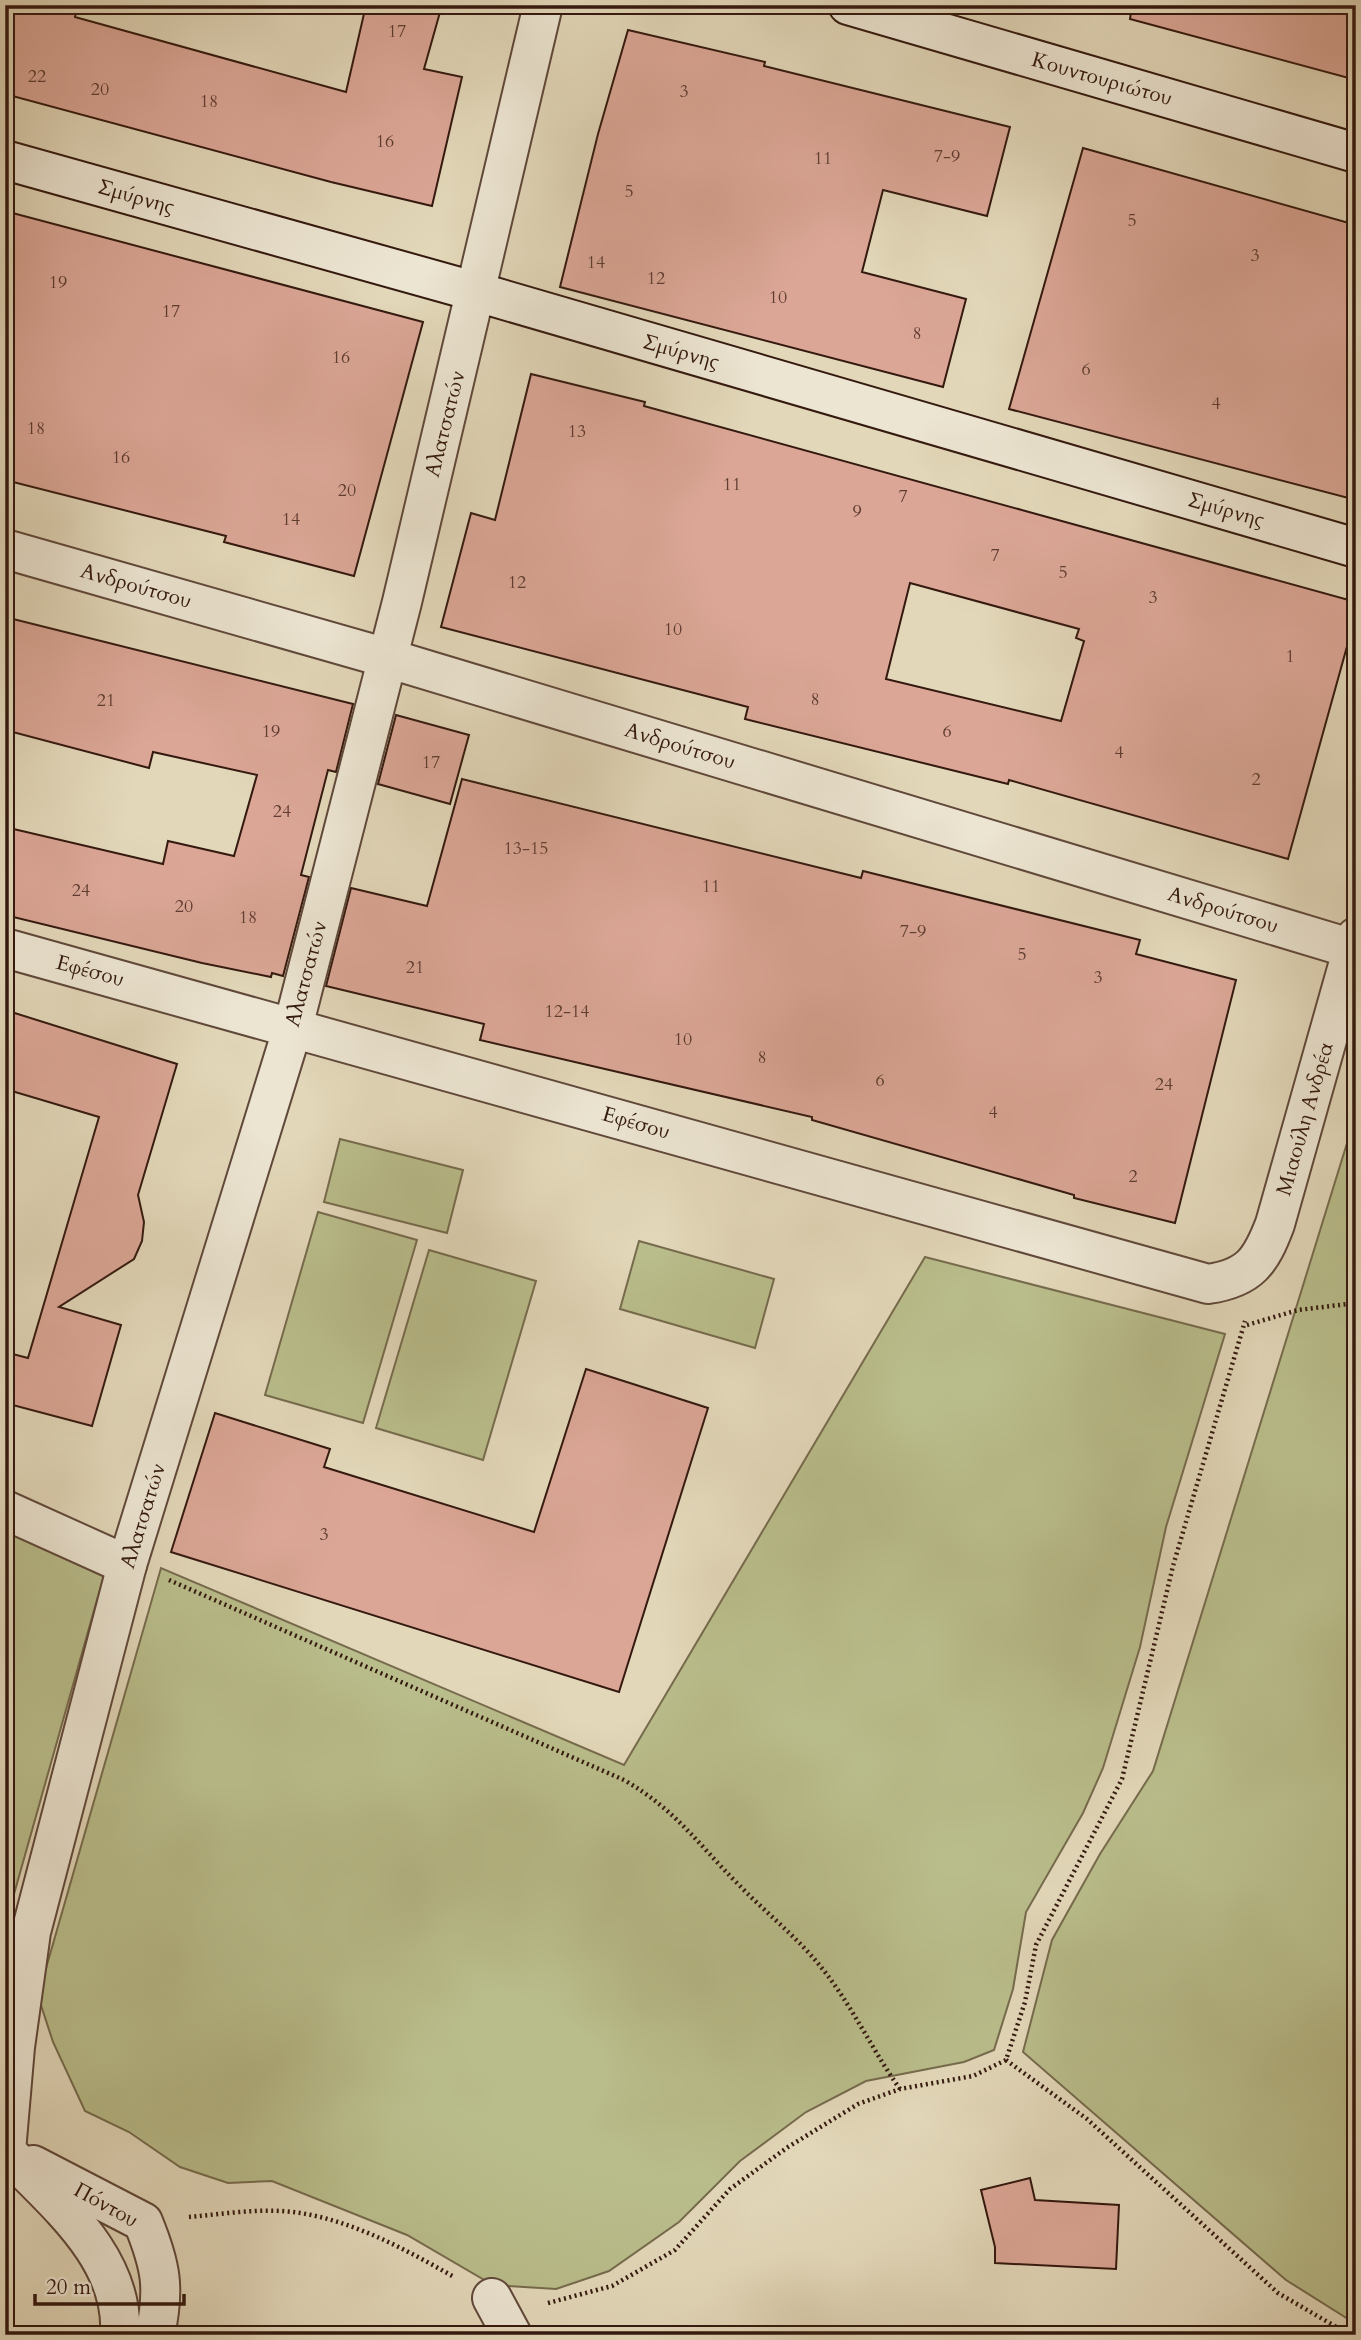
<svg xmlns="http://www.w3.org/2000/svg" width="1361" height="2340" font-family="Cardo,serif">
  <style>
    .green { fill: #b9bd8b; stroke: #766b4d; stroke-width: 2 }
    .building { fill: #dba696; stroke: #34190f; stroke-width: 2; fill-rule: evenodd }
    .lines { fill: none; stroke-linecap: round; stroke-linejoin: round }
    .minor-casing { stroke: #60483a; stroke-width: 42 }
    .tertiary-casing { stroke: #60483a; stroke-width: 42 }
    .secondary-casing { stroke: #34190f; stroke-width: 42 }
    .path { stroke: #34190f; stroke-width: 4.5; stroke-dasharray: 2 3.5; stroke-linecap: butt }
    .minor { stroke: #ece5d2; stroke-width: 38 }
    .tertiary { stroke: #ece5d2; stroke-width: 38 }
    .secondary { stroke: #ece5d2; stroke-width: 38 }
    .labels { text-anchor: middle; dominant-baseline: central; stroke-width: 7; stroke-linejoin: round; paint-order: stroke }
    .number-label { font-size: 18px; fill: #5e3c31 }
    .street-label { font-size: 21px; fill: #34190f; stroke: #ece5d2 }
  </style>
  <rect width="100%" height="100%" fill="#e2d7b9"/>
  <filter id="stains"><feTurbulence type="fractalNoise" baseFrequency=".00286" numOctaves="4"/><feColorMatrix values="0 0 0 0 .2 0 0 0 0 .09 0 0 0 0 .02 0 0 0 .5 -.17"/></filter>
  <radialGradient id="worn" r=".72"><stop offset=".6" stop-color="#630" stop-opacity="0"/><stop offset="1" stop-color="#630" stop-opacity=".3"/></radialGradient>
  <g class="green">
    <polygon points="1356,1114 1356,2324 1286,2280 1023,2052 1052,1940 1100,1854 1153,1771"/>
    <polygon points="340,1139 463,1170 447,1233 324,1202"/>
    <polygon points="318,1212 417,1240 363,1423 265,1395"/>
    <polygon points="639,1241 774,1279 755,1348 620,1309"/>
    <polygon points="429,1250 536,1281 483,1460 376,1428"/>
    <polygon points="925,1257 1225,1334 1166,1527 1140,1647 1103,1768 1083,1813 1026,1912 1013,1989 994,2050 964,2062 866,2081 806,2112 740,2161 679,2222 609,2271 556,2289 493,2285 407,2235 272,2181 228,2183 180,2167 129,2132 85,2111 53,2042 38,1996 161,1568 624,1765"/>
    <polygon points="5,1528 104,1575 5,1926"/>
  </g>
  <g class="building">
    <polygon points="5,5 78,5 75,17 346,92 366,5 442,5 424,69 462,77 432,206 331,182 5,94"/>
    <polygon points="1132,5 1356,5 1356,80 1130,19"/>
    <polygon points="628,30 765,62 764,66 1010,127 987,216 883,190 862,272 966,299 943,387 560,287 598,134"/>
    <polygon points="1083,148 1356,225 1356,500 1009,409"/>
    <polygon points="5,211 423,322 354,576 224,542 226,536 5,480"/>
    <path d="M531 374 645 402 644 406 1356 602V614L1288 859 1009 780 1008 784 745 719 748 707 441 627 471 513 495 520ZM910 583 1079 629 1076 638 1084 641 1061 721 886 679Z"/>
    <polygon points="5,617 353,704 336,772 328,770 301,875 309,877 283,976 272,973 271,977 202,963 5,915 5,827 163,864 168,841 234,856 257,775 153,752 149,768 5,730"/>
    <polygon points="396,715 469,735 450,804 378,784"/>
    <polygon points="462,779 861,878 863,871 1140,940 1136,954 1236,980 1175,1223 1074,1198 1074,1195 812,1120 812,1117 480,1040 484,1024 326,986 351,888 427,906"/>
    <polygon points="5,1010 177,1064 138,1195 144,1222 142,1241 134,1259 59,1307 121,1325 92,1426 5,1403 5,1352 28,1358 99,1117 5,1089"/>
    <polygon points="586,1369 708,1408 619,1692 171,1552 215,1413 330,1449 324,1467 534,1532"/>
    <polygon points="1030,2178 1035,2200 1119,2205 1116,2269 995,2263 995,2247 981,2190"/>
  </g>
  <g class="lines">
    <defs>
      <g id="minor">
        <polyline points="5,549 387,658 1353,949"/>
        <polyline points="5,1510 127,1565"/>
        <path d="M33 2165 143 2222C161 2266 165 2288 155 2335"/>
        <polyline points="492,2298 512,2335"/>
        <path d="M120 2335C125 2257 54 2202 6 2151L15 2047 31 1932 127 1565 293 1027 402 602 543 5"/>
      </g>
      <path id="tertiary" d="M5 948 1208 1284C1250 1278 1261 1261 1275 1224L1356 937"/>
      <g id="secondary">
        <polyline points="848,5 1356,153"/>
        <polyline points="5,160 477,292 1356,548"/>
      </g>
    </defs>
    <use href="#minor" class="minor-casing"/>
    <use href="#tertiary" class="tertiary-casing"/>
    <use href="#secondary" class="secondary-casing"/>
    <g class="path">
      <polyline points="1247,1325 1298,1310 1356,1303"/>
      <path d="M169 1580 624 1780C676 1810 697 1843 738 1884 765 1912 797 1937 821 1967 852 2005 872 2050 900 2089"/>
      <polyline points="1006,2060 1087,2119 1278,2293 1350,2335"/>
      <path d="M189 2217C223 2214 259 2208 293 2212 350 2219 405 2249 454 2277"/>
      <polyline points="548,2303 612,2286 675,2250 730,2189 788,2147 858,2104 900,2089 973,2076 1006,2060 1025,2002 1036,1945 1122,1779 1173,1566 1245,1321"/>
    </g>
    <use href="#minor" class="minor"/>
    <use href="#tertiary" class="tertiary"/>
    <use href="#secondary" class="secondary"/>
  </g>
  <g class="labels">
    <g class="number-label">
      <text x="397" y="31">17</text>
      <text x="37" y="76">22</text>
      <text x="100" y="89">20</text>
      <text x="684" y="91">3</text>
      <text x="209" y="101">18</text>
      <text x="385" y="141">16</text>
      <text x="947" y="156">7-9</text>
      <text x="823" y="158">11</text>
      <text x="629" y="191">5</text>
      <text x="1132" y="220">5</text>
      <text x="1255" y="255">3</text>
      <text x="596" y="262">14</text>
      <text x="656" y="278">12</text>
      <text x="58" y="282">19</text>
      <text x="778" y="297">10</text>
      <text x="171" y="311">17</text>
      <text x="917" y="333">8</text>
      <text x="341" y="357">16</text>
      <text x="1086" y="369">6</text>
      <text x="1216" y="403">4</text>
      <text x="36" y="428">18</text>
      <text x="577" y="431">13</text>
      <text x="121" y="457">16</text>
      <text x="732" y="484">11</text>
      <text x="347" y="490">20</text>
      <text x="903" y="496">7</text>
      <text x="857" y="511">9</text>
      <text x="291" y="519">14</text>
      <text x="995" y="555">7</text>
      <text x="1063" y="572">5</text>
      <text x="517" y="582">12</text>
      <text x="1153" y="597">3</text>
      <text x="673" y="629">10</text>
      <text x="1290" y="656">1</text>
      <text x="815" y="699">8</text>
      <text x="106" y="700">21</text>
      <text x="271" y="731">19</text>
      <text x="947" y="731">6</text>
      <text x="1119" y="752">4</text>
      <text x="431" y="762">17</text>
      <text x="1256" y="779">2</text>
      <text x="282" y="811">24</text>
      <text x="526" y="848">13-15</text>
      <text x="711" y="886">11</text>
      <text x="81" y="890">24</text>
      <text x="184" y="906">20</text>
      <text x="248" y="917">18</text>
      <text x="913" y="931">7-9</text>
      <text x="1022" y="954">5</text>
      <text x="415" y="967">21</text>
      <text x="1098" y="977">3</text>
      <text x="567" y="1011">12-14</text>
      <text x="683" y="1039">10</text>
      <text x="762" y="1057">8</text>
      <text x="880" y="1080">6</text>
      <text x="1164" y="1084">24</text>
      <text x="993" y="1112">4</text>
      <text x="1133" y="1176">2</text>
      <text x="324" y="1534">3</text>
    </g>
    <g class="street-label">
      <text transform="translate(1102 79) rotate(16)">Κουντουριώτου</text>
      <text transform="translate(136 197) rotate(16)">Σμύρνης</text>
      <text transform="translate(681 352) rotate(16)">Σμύρνης</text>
      <text transform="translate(445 424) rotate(-76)">Αλατσατών</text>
      <text transform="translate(1226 510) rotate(16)">Σμύρνης</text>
      <text transform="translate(136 586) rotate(16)">Ανδρούτσου</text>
      <text transform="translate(680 746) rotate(17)">Ανδρούτσου</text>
      <text transform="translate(1223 910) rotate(17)">Ανδρούτσου</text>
      <text transform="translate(90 971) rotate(15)">Εφέσου</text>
      <text transform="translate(306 974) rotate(-75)">Αλατσατών</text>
      <text transform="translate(1305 1119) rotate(-74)">Μιαούλη Ανδρέα</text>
      <text transform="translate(636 1123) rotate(16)">Εφέσου</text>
      <text transform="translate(143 1516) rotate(-73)">Αλατσατών</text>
      <text transform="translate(106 2205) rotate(29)">Πόντου</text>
    </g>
  </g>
  <rect width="1361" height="2340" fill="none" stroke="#e2d7b9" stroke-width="28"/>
  <rect x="7" y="7" width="1347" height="2326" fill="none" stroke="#34190f" stroke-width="3.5"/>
  <rect x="14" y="14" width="1333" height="2312" fill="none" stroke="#34190f" stroke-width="2"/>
  <path d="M35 2294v10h149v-10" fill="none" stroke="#34190f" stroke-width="3.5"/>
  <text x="46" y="2294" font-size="21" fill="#34190f" stroke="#ece5d2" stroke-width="5" paint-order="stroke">20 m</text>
  <rect width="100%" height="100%" filter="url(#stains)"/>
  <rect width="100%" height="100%" fill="url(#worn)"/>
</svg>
